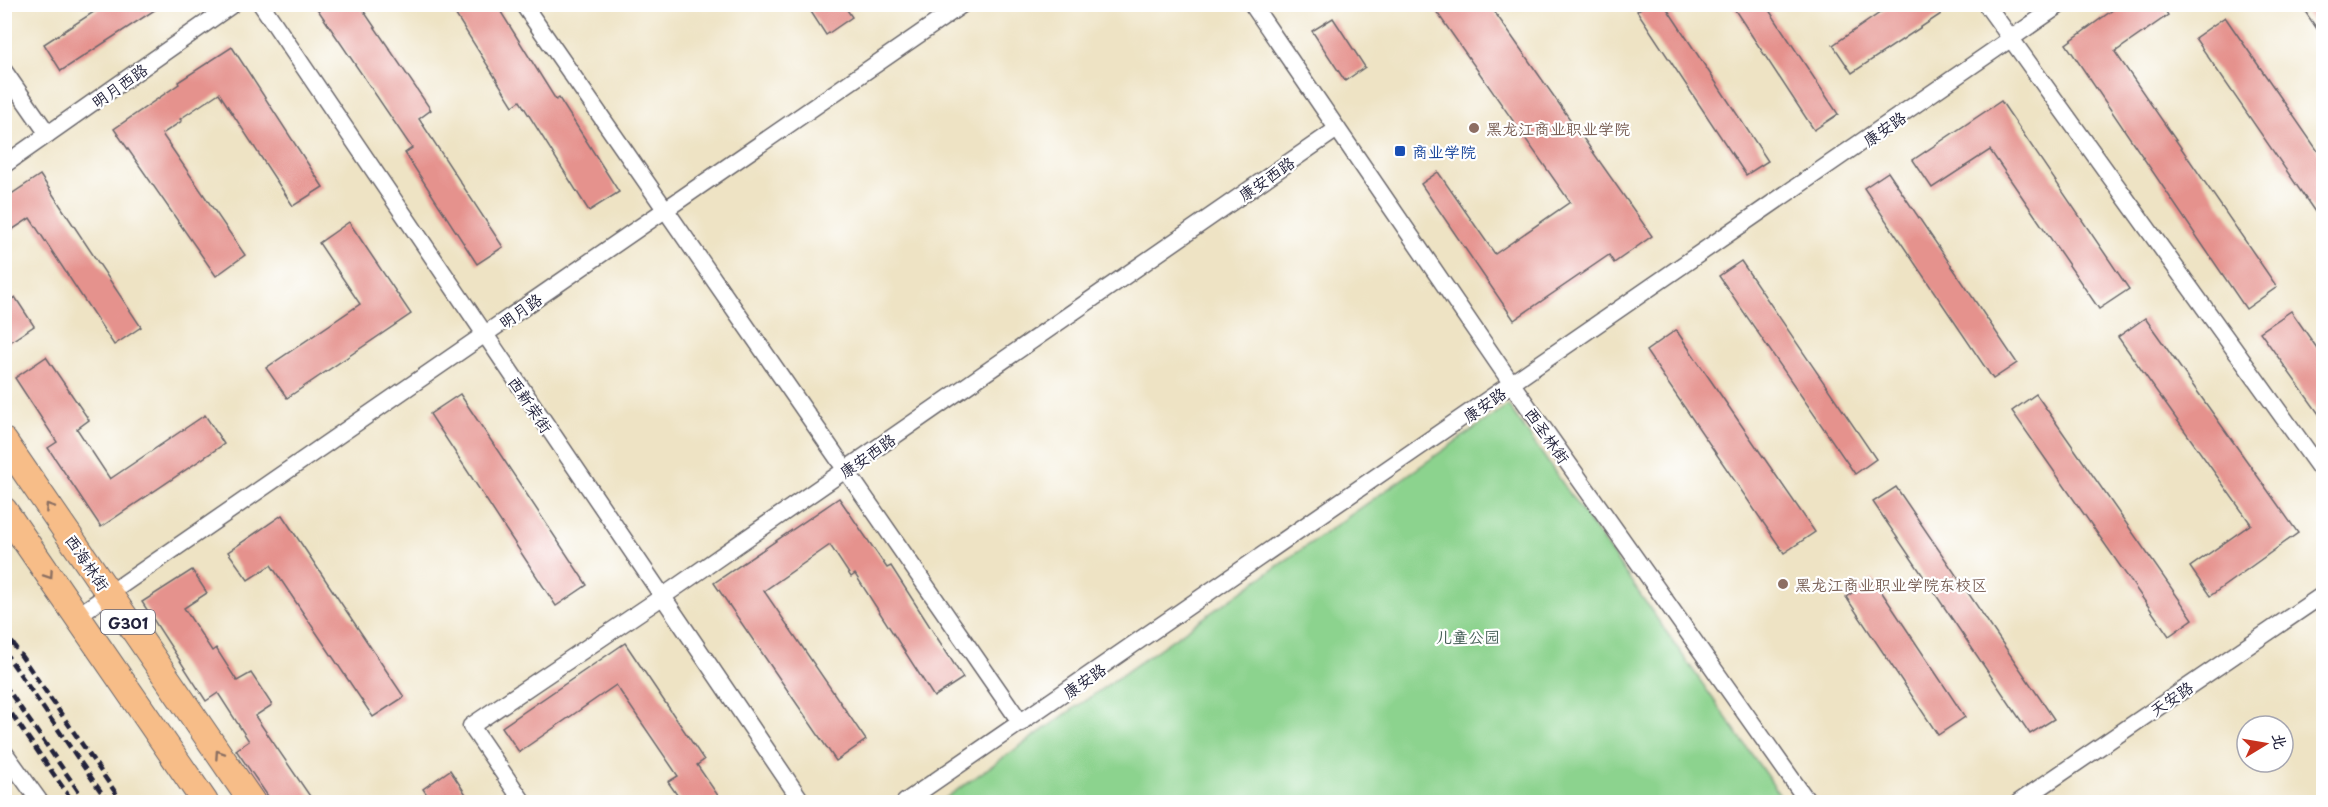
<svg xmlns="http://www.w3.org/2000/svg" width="2328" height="807" font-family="'Playpen Sans','LXGW WenKai TC',sans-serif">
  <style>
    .green { fill: #8cd38e; stroke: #577a64; stroke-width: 1.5 }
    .building { fill: #e5928d }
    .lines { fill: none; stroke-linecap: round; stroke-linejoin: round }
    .minor-casing { stroke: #69666b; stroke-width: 19 }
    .highway-casing { stroke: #69666b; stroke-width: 28 }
    .minor { stroke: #fff; stroke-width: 16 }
    .highway { stroke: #f7bd88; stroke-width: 26 }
    .rail { stroke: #22223b; stroke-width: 4.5; stroke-dasharray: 9 4.5; stroke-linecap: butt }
    .oneway { stroke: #8c7062 }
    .education-dot { fill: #8d6e63; stroke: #fff; stroke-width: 2 }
    .transit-dot { fill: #1a4fb4; stroke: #fff; stroke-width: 2 }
    .labels { text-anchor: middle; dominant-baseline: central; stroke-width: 4.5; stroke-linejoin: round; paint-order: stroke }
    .shield { fill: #fff; stroke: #646476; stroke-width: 1.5 }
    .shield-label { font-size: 15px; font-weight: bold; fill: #22223b }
    .street-label { font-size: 16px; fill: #22223b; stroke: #fff }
    .education-label { font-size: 16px; fill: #785e54; stroke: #fff; text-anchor: start }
    .transit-label { font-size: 16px; fill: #164399; stroke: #fff; text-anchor: start }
    .park-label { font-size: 16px; fill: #476058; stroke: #fff }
  </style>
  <rect width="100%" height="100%" fill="#fff"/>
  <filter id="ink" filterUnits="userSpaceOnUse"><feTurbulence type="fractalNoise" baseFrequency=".0167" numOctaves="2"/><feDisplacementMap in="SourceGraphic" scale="12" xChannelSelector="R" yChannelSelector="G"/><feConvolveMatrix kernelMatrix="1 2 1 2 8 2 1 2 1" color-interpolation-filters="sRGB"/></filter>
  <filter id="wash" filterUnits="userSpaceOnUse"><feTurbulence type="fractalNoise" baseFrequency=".008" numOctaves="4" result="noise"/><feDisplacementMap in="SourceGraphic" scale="24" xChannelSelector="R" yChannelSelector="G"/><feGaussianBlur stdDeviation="1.35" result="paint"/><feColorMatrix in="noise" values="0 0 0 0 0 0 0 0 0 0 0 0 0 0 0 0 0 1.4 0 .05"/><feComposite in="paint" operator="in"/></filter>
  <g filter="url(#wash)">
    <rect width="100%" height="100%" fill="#eee3c4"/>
    <polygon class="green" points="1508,405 1785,802 940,802"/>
    <g id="blocks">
      <g class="building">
        <polygon points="106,4 164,4 61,71 44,44"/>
        <polygon points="314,4 359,4 431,110 419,119 503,247 477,264 405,153 412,148"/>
        <polygon points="449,4 496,4 556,100 559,98 619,192 589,211 520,101 513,106"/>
        <polygon points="806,4 843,4 852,17 826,35"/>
        <polygon points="1431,4 1489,4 1652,236 1614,263 1609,255 1514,320 1421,184 1438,172 1495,254 1570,202"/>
        <polygon points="1647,4 1664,4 1768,161 1746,175 1637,11"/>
        <polygon points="1731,4 1765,4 1838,114 1814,130"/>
        <polygon points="1893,4 1934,4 1941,14 1852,73 1833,45"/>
        <polygon points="2121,4 2161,4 2168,15 2115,52 2277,287 2246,309 2066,44"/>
        <polygon points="2318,4 2324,4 2324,39 2306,13"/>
        <polygon points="2225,17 2324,160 2324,225 2195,38"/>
        <polygon points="1333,18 1365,67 1345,81 1312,31"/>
        <polygon points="232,47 323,187 293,206 219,93 180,119 182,121 162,134 245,255 216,276 114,129 179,84 178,82"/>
        <polygon points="2001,101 2129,289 2099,309 1990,150 1932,188 1913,160"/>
        <polygon points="1888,172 2017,363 1993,379 1864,188"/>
        <polygon points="40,175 141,327 114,345 30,218 4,235 4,199"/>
        <polygon points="349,222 411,314 287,398 266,368 360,304 319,243"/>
        <polygon points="1741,261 1876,459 1855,474 1719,276"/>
        <polygon points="15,297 34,326 4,346 4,304"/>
        <polygon points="2291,311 2324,358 2324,421 2260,332"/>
        <polygon points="2145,318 2298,533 2210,596 2190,567 2251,524 2118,337"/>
        <polygon points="1676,330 1815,532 1784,553 1646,351"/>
        <polygon points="46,357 89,420 77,429 110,479 205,415 224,444 101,527 48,448 57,442 15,378"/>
        <polygon points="460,394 587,585 556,606 430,414"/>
        <polygon points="2036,394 2193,619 2169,636 2012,411"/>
        <polygon points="1896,487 2054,719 2030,734 1873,502"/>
        <polygon points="839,498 887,568 891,566 963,678 934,697 855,574 851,577 830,545 764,591 866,740 836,761 714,583"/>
        <polygon points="282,515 404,697 373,717 271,565 248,580 228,552"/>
        <polygon points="192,570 207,593 184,608 212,651 216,648 237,681 251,673 272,705 255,716 314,802 272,802 236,750 249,741 218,693 206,701 142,602"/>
        <polygon points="1873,579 1965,717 1938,735 1846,597"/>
        <polygon points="625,643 704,760 697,765 719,797 711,802 682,802 668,782 678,776 616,685 519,752 502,727"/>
        <polygon points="450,770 471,802 432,802 423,789"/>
      </g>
    </g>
  </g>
  <g filter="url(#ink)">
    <use href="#blocks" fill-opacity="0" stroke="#69666b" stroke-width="1.5"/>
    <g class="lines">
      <defs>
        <g id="minor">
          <polyline points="261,4 802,802"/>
          <polyline points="523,4 1021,723"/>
          <polyline points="1252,4 1512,384 1808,802"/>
          <polyline points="1986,4 2324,474"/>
          <polyline points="4,71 48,134"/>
          <polyline points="4,165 233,4"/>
          <polyline points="77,616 963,4"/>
          <polyline points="4,752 40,802"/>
          <polyline points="523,802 471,726 662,597 1337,129"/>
          <polyline points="905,802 2061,4"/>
          <polyline points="2019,802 2324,594"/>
        </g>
        <g id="highway">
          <polyline points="4,441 252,802"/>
          <polyline points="4,510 205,802"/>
        </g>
      </defs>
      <use href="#minor" class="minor-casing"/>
      <use href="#highway" class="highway-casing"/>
      <use href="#minor" class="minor"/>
      <use href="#highway" class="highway"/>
      <g class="rail">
        <polyline points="4,631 122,802"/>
        <polyline points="4,651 108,802"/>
        <polyline points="4,684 86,802"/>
        <polyline points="4,703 73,802"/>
      </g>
    </g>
    <defs><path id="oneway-chevron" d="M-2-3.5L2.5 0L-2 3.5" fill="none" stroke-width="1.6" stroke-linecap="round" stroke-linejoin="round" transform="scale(1.5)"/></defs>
    <g class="oneway">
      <use href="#oneway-chevron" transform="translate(49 507) rotate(-124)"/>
      <use href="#oneway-chevron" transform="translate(49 575) rotate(56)"/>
      <use href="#oneway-chevron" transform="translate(219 754) rotate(-124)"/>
    </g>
  </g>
  <g class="education-dot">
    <circle cx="1474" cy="128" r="6"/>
    <circle cx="1783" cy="584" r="6"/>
  </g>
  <rect class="transit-dot" x="1394" y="145" width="12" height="12" rx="3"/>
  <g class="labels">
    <rect class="shield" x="101" y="610" width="54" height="24" rx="4.5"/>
    <g class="shield-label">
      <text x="128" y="622">G301</text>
    </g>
    <g class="street-label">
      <text transform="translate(119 85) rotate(-35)">明月西路</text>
      <text transform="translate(1884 128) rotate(-35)">康安路</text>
      <text transform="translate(1266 178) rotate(-35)">康安西路</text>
      <text transform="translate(520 310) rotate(-35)">明月路</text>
      <text transform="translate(531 404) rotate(56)">西新荣街</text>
      <text transform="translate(1484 404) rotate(-35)">康安路</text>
      <text transform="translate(1548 435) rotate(55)">西圣林街</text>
      <text transform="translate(867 455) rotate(-35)">康安西路</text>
      <text transform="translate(88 562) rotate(56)">西海林街</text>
      <text transform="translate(1084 680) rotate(-35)">康安路</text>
      <text transform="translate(2171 698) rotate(-34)">天安路</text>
    </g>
    <g class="education-label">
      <text x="1486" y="128">黑龙江商业职业学院</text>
      <text x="1795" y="584">黑龙江商业职业学院东校区</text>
    </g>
    <g class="transit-label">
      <text x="1412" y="151">商业学院</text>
    </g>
    <g class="park-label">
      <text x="1468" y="636">儿童公园</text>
    </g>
  </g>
  <rect width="2328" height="807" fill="none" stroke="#fff" stroke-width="24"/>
  <g transform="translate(2265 744) rotate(79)"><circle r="28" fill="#ffffff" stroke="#a7a7b1" stroke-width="1.5"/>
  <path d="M0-4.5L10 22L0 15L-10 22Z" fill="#c8321e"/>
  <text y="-9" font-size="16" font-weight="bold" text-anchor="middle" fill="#22223b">北</text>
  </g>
</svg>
